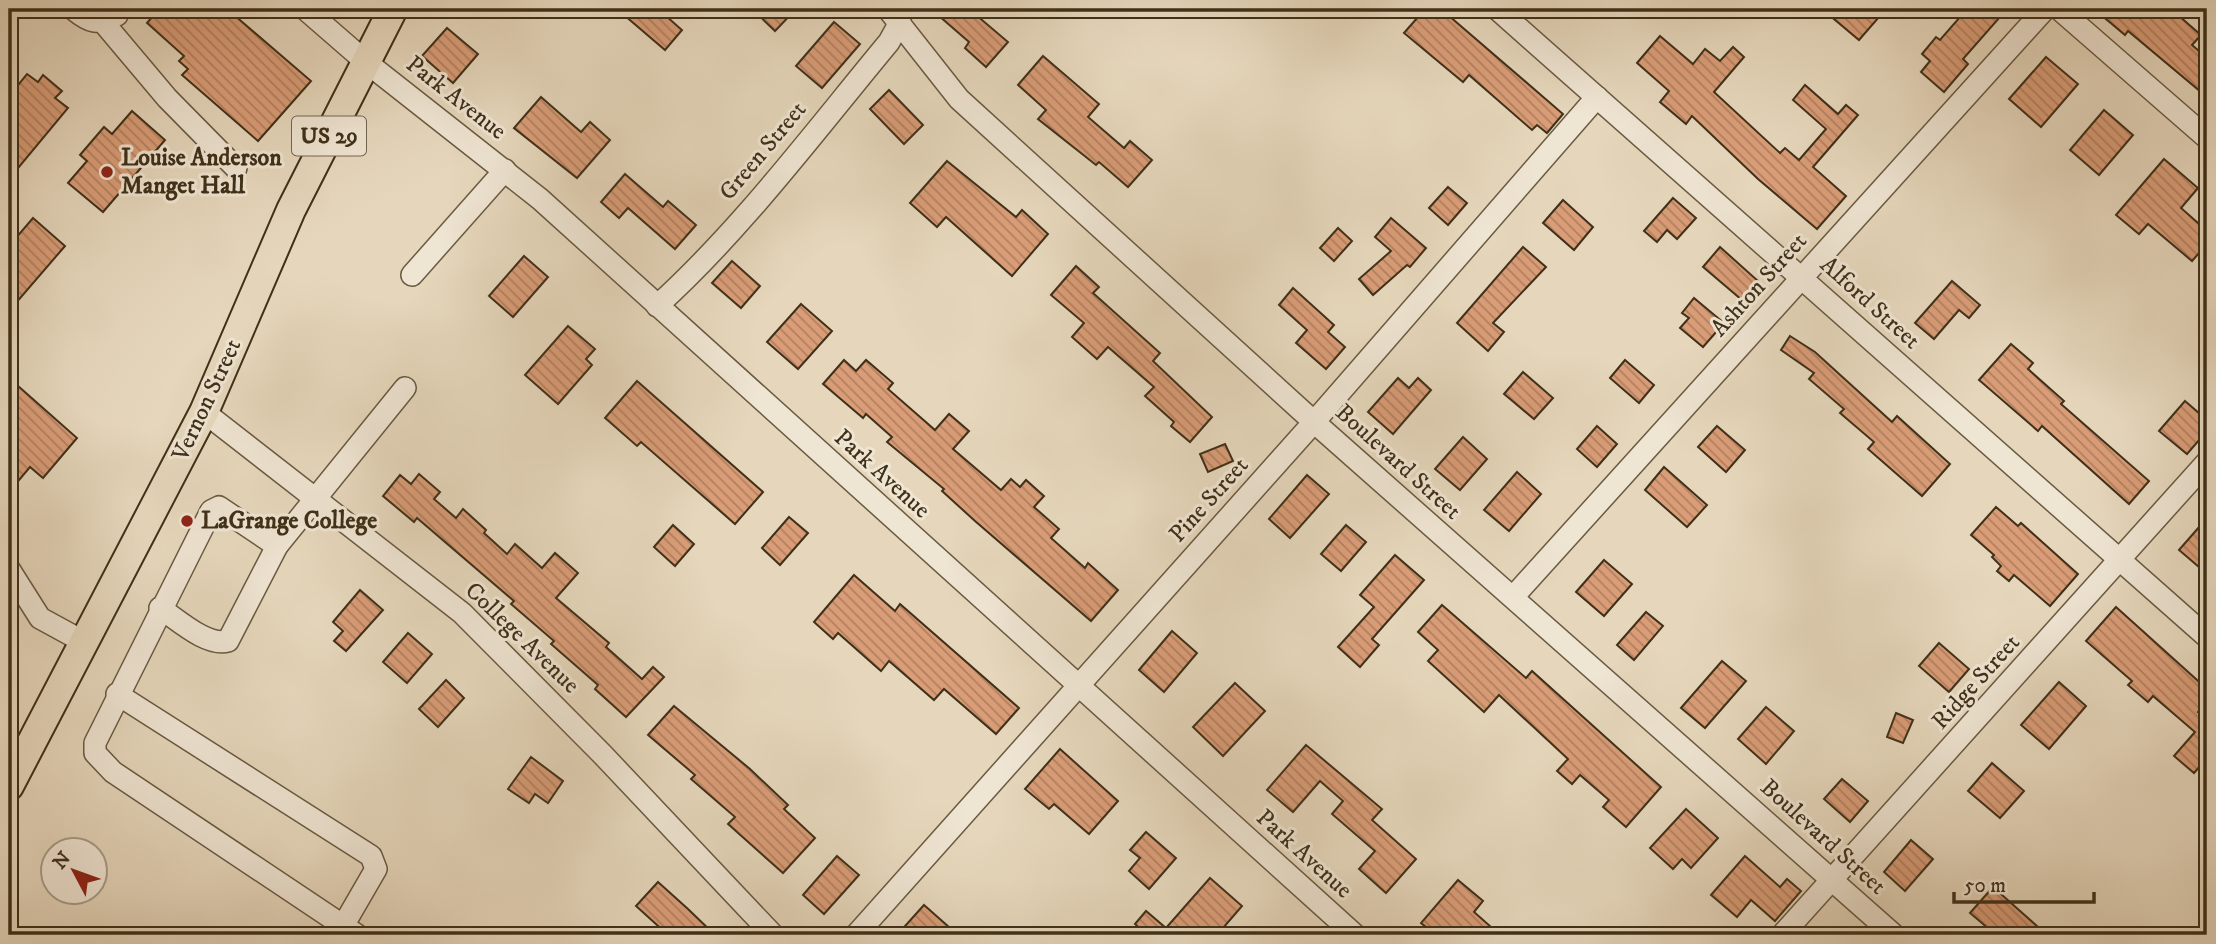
<svg xmlns="http://www.w3.org/2000/svg" width="2216" height="944" font-family="'IM FELL DW Pica',serif">
  <style>
    .building { fill: url(#building-back-hatch); stroke: #3f3019; stroke-width: 2 }
    .lines { fill: none; stroke-linecap: round; stroke-linejoin: round }
    .minor-casing { stroke: #695a42; stroke-width: 24 }
    .major-casing { stroke: #3f3019; stroke-width: 32 }
    .minor { stroke: #efe5d3; stroke-width: 21 }
    .major { stroke: #e6d7bc; stroke-width: 28 }
    .poi-dot { fill: #8f2418; stroke: #efe5d3; stroke-width: 2.5 }
    .labels { text-anchor: middle; dominant-baseline: central; stroke-width: 6; stroke-linejoin: round; paint-order: stroke }
    .shield { fill: #efe5d3; stroke: #746651; stroke-width: 2 }
    .shield-label { font-size: 23px; font-weight: bold; fill: #3f3019 }
    .street-label { font-size: 24px; fill: #3f3019; stroke: #efe5d3 }
    .poi-label { font-size: 24px; font-weight: bold; fill: #3f3019; stroke: #efe5d3; text-anchor: start }
  </style>
  <defs>
    <pattern id="building-back-hatch" width="6" height="6" patternUnits="userSpaceOnUse" patternTransform="scale(1.75)"><rect width="6" height="6" fill="#da9d77"/><path d="M-1 5l2 2M0 0l6 6M5-1l2 2" fill="none" stroke="#b28061"/></pattern>
  </defs>
  <rect width="100%" height="100%" fill="#e6d7bc"/>
  <filter id="stains"><feTurbulence type="fractalNoise" baseFrequency=".00286" numOctaves="4"/><feColorMatrix values="0 0 0 0 .2 0 0 0 0 .09 0 0 0 0 .02 0 0 0 .5 -.17"/></filter>
  <radialGradient id="worn" r=".72"><stop offset=".6" stop-color="#630" stop-opacity="0"/><stop offset="1" stop-color="#630" stop-opacity=".3"/></radialGradient>
  <g class="building">
    <polygon points="159,9 227,9 311,81 258,141 182,75 188,69 179,61 184,56 147,23"/>
    <polygon points="617,9 658,9 682,30 665,50"/>
    <polygon points="752,9 796,9 775,31"/>
    <polygon points="931,9 969,9 1008,42 986,67 965,48 969,42"/>
    <polygon points="1425,9 1441,9 1563,114 1547,133 1537,125 1532,130 1469,75 1463,82 1404,33"/>
    <polygon points="1822,9 1886,9 1859,40"/>
    <polygon points="1967,9 2007,9 1963,59 1968,64 1944,92 1921,72 1930,61 1922,54 1936,37 1940,40"/>
    <polygon points="2094,9 2171,9 2201,35 2192,45 2207,58 2207,97 2128,31 2125,35"/>
    <polygon points="834,22 860,44 822,88 796,66"/>
    <polygon points="447,28 478,54 453,83 422,56"/>
    <polygon points="1660,36 1693,64 1705,49 1720,61 1733,47 1744,57 1714,92 1780,153 1785,148 1799,160 1826,129 1793,100 1805,85 1838,114 1846,105 1858,115 1813,167 1846,196 1817,229 1758,179 1692,116 1686,124 1660,102 1669,91 1637,63"/>
    <polygon points="1043,56 1099,104 1088,117 1124,148 1130,141 1152,160 1128,187 1099,162 1096,165 1038,119 1046,110 1018,85"/>
    <polygon points="2046,57 2078,84 2041,127 2009,99"/>
    <polygon points="27,74 38,82 43,75 62,91 55,98 68,108 9,179 9,96"/>
    <polygon points="889,90 923,125 904,144 870,109"/>
    <polygon points="541,97 581,132 590,122 610,140 577,178 514,128"/>
    <polygon points="2104,110 2133,135 2099,175 2070,150"/>
    <polygon points="132,111 165,140 103,212 68,183 87,161 80,155 104,127 112,134"/>
    <polygon points="2164,159 2198,188 2181,208 2207,231 2207,244 2192,261 2148,224 2139,234 2116,215"/>
    <polygon points="947,161 1016,217 1022,210 1048,234 1012,276 946,217 937,227 910,203"/>
    <polygon points="625,174 663,207 668,201 696,225 675,249 628,208 619,218 601,202"/>
    <polygon points="1448,187 1467,203 1448,225 1429,208"/>
    <polygon points="1673,198 1696,218 1677,239 1667,230 1657,242 1644,231"/>
    <polygon points="1563,200 1593,227 1574,250 1543,223"/>
    <polygon points="33,218 65,246 9,311 9,246"/>
    <polygon points="1391,218 1426,248 1410,267 1407,265 1373,295 1359,279 1391,251 1375,237"/>
    <polygon points="1338,228 1352,241 1334,261 1320,248"/>
    <polygon points="1523,247 1546,267 1493,323 1504,332 1488,351 1457,323"/>
    <polygon points="1720,247 1758,281 1742,300 1703,267"/>
    <polygon points="524,256 548,277 513,317 489,296"/>
    <polygon points="732,261 760,286 741,308 712,283"/>
    <polygon points="1076,266 1099,287 1093,293 1160,353 1153,361 1212,417 1190,442 1171,426 1174,422 1145,396 1154,387 1108,347 1097,359 1072,337 1084,323 1051,295"/>
    <polygon points="1952,281 1980,305 1969,318 1959,310 1934,339 1915,323"/>
    <polygon points="1293,288 1334,325 1328,332 1345,347 1326,369 1296,343 1307,330 1279,305"/>
    <polygon points="1694,298 1724,323 1703,347 1680,328 1689,318 1682,313"/>
    <polygon points="801,304 832,331 798,369 767,342"/>
    <polygon points="568,326 595,349 586,359 592,365 558,404 525,375"/>
    <polygon points="1790,336 1815,352 1892,422 1897,416 1950,464 1922,496 1868,449 1874,442 1840,413 1844,409 1809,379 1814,373 1781,350"/>
    <polygon points="2011,344 2033,363 2028,369 2064,401 2061,404 2149,481 2129,504 2042,426 2038,431 1979,380"/>
    <polygon points="844,360 856,371 866,360 893,383 888,389 935,430 949,414 969,431 953,449 1001,490 1011,479 1020,487 1026,480 1044,496 1034,507 1059,529 1051,538 1085,568 1088,563 1118,590 1091,621 975,521 942,491 944,489 887,442 892,437 866,414 863,418 823,384"/>
    <polygon points="1625,360 1654,385 1639,403 1610,378"/>
    <polygon points="1523,372 1553,398 1534,419 1504,394"/>
    <polygon points="9,378 77,438 43,478 30,467 9,492"/>
    <polygon points="1398,378 1409,388 1418,378 1431,390 1393,434 1368,412"/>
    <polygon points="637,381 763,492 735,524 641,442 637,446 605,418"/>
    <polygon points="2185,401 2207,420 2207,431 2187,454 2159,431"/>
    <polygon points="1597,426 1617,444 1597,467 1577,449"/>
    <polygon points="1717,426 1745,450 1726,472 1698,447"/>
    <polygon points="1463,437 1487,459 1460,490 1435,469"/>
    <polygon points="1225,444 1233,461 1208,472 1200,454"/>
    <polygon points="1664,467 1707,505 1687,527 1645,490"/>
    <polygon points="1517,472 1541,494 1509,531 1484,510"/>
    <polygon points="419,474 440,492 434,499 456,518 463,509 486,530 484,533 507,554 515,544 542,568 555,553 578,573 556,598 609,643 606,647 642,679 653,667 664,677 626,717 595,689 598,685 551,644 554,641 511,604 514,601 417,518 414,522 383,496 400,475 411,484"/>
    <polygon points="1307,475 1329,494 1290,538 1269,519"/>
    <polygon points="1996,507 2018,526 2021,523 2078,574 2050,606 2014,575 2009,581 1997,571 2001,566 1992,557 1994,555 1971,535"/>
    <polygon points="789,517 808,533 780,565 762,548"/>
    <polygon points="2207,518 2207,557 2199,567 2179,550"/>
    <polygon points="673,525 694,544 675,566 654,547"/>
    <polygon points="1346,525 1366,542 1341,571 1321,554"/>
    <polygon points="1395,555 1424,580 1372,639 1379,645 1360,667 1338,647 1374,607 1360,595"/>
    <polygon points="1604,560 1632,584 1604,616 1576,592"/>
    <polygon points="854,575 895,611 900,604 1019,708 996,734 944,689 934,700 889,661 881,671 838,633 833,639 814,622"/>
    <polygon points="360,590 383,610 346,651 334,641 343,631 333,622"/>
    <polygon points="1442,605 1526,678 1532,671 1661,787 1626,827 1603,807 1609,800 1580,775 1572,784 1557,771 1568,759 1499,695 1484,712 1428,661 1438,650 1418,632"/>
    <polygon points="2116,607 2207,689 2207,702 2198,712 2207,718 2207,758 2194,773 2174,756 2195,732 2153,696 2148,702 2128,685 2132,681 2086,641"/>
    <polygon points="1646,612 1663,626 1634,660 1617,645"/>
    <polygon points="1172,631 1197,653 1164,692 1139,670"/>
    <polygon points="408,633 432,654 407,683 383,662"/>
    <polygon points="1939,643 1969,669 1949,692 1919,666"/>
    <polygon points="1722,661 1746,681 1705,728 1681,708"/>
    <polygon points="446,680 464,698 438,727 419,709"/>
    <polygon points="2059,682 2086,706 2049,749 2021,725"/>
    <polygon points="1235,683 1265,711 1223,756 1193,727"/>
    <polygon points="674,706 750,769 788,805 784,809 815,838 783,873 728,824 735,817 691,779 695,775 648,735"/>
    <polygon points="1766,707 1794,731 1766,764 1738,739"/>
    <polygon points="1896,713 1913,720 1903,743 1887,737"/>
    <polygon points="1306,745 1382,809 1372,820 1416,859 1386,893 1359,869 1375,851 1332,814 1343,801 1320,781 1293,812 1267,790"/>
    <polygon points="1060,749 1118,801 1089,834 1054,804 1049,809 1025,789"/>
    <polygon points="531,757 563,781 548,803 535,794 529,803 508,789"/>
    <polygon points="1992,763 2024,791 2000,818 1968,791"/>
    <polygon points="1842,779 1868,801 1850,822 1824,799"/>
    <polygon points="1686,809 1718,838 1691,868 1682,859 1673,869 1650,848"/>
    <polygon points="1146,832 1176,858 1149,889 1129,871 1140,858 1130,850"/>
    <polygon points="1911,840 1933,859 1905,891 1884,872"/>
    <polygon points="837,856 859,875 824,914 803,895"/>
    <polygon points="1745,856 1780,887 1787,879 1801,891 1775,921 1751,900 1737,917 1711,895"/>
    <polygon points="1210,878 1242,906 1217,935 1147,935 1135,924 1146,911 1166,928"/>
    <polygon points="1458,880 1483,901 1474,912 1500,935 1436,935 1421,923"/>
    <polygon points="658,882 688,909 715,935 668,935 636,906"/>
    <polygon points="1993,887 2047,935 1996,935 1970,913"/>
    <polygon points="924,905 958,935 897,935"/>
  </g>
  <g class="lines">
    <defs>
      <g id="minor">
        <path d="M73 9C90 23 96 25 117 15L119 9"/>
        <polyline points="305,9 366,62 540,199 1355,935"/>
        <polyline points="888,9 959,99 1314,422 1894,935"/>
        <polyline points="1497,9 2207,637"/>
        <polyline points="2059,9 2207,138"/>
        <polyline points="103,22 167,98 236,168"/>
        <polyline points="412,275 505,170"/>
        <path d="M657 306C743 228 815 131 889 42L900 22"/>
        <polyline points="204,412 462,613 603,755 773,935"/>
        <polyline points="9,569 40,618 84,642"/>
        <polyline points="1513,597 2045,9"/>
        <path d="M160 608C177 619 207 647 228 641L277 546"/>
        <polyline points="117,694 371,856 376,869 343,926"/>
        <polyline points="357,935 113,772 95,753 95,743 211,511 219,507 277,546 405,388"/>
        <polyline points="856,935 1314,422 1597,97"/>
        <polyline points="1782,935 2207,462"/>
      </g>
      <polyline id="major" points="9,786 204,412 291,210 393,9"/>
    </defs>
    <use href="#minor" class="minor-casing"/>
    <use href="#major" class="major-casing"/>
    <use href="#minor" class="minor"/>
    <use href="#major" class="major"/>
  </g>
  <g class="poi-dot">
    <circle cx="107" cy="172" r="7"/>
    <circle cx="187" cy="521" r="7"/>
  </g>
  <g class="labels">
    <rect class="shield" x="292" y="116.5" width="74" height="39" rx="5"/>
    <g class="shield-label">
      <text x="329" y="136">US 29</text>
    </g>
    <g class="street-label">
      <text transform="translate(456 98) rotate(38)">Park Avenue</text>
      <text transform="translate(763 151) rotate(-50)">Green Street</text>
      <text transform="translate(1759 285) rotate(-48)">Ashton Street</text>
      <text transform="translate(1870 303) rotate(42)">Alford Street</text>
      <text transform="translate(207 400) rotate(-65)">Vernon Street</text>
      <text transform="translate(1398 462) rotate(42)">Boulevard Street</text>
      <text transform="translate(882 474) rotate(42)">Park Avenue</text>
      <text transform="translate(1209 500) rotate(-48)">Pine Street</text>
      <text transform="translate(522 638) rotate(44)">College Avenue</text>
      <text transform="translate(1976 682) rotate(-48)">Ridge Street</text>
      <text transform="translate(1823 837) rotate(42)">Boulevard Street</text>
      <text transform="translate(1304 854) rotate(42)">Park Avenue</text>
    </g>
    <g class="poi-label">
      <text x="121" y="158">Louise Anderson<tspan x="121" dy="28">Manget Hall</tspan></text>
      <text x="201" y="521">LaGrange College</text>
    </g>
  </g>
  <rect width="2216" height="944" fill="none" stroke="#e6d7bc" stroke-width="35"/>
  <rect x="10" y="10" width="2195" height="923" fill="none" stroke="#3f3019" stroke-width="3.5"/>
  <rect x="18" y="18" width="2181" height="909" fill="none" stroke="#3f3019" stroke-width="2"/>
  <g transform="translate(74 871) rotate(311)"><circle r="33" fill="#efe5d3" stroke="#a99d89" stroke-width="2"/>
  <path d="M0-5L12 26L0 18L-12 26Z" fill="#8f2418"/>
  <text y="-10" font-size="19" font-weight="bold" text-anchor="middle" fill="#3f3019">N</text>
  </g>
  <path d="M1954 892v10h140v-10" fill="none" stroke="#3f3019" stroke-width="3.5"/>
  <text x="1964" y="892" font-size="21" fill="#3f3019" stroke="#efe5d3" stroke-width="5" paint-order="stroke">50 m</text>
  <rect width="100%" height="100%" filter="url(#stains)"/>
  <rect width="100%" height="100%" fill="url(#worn)"/>
</svg>
